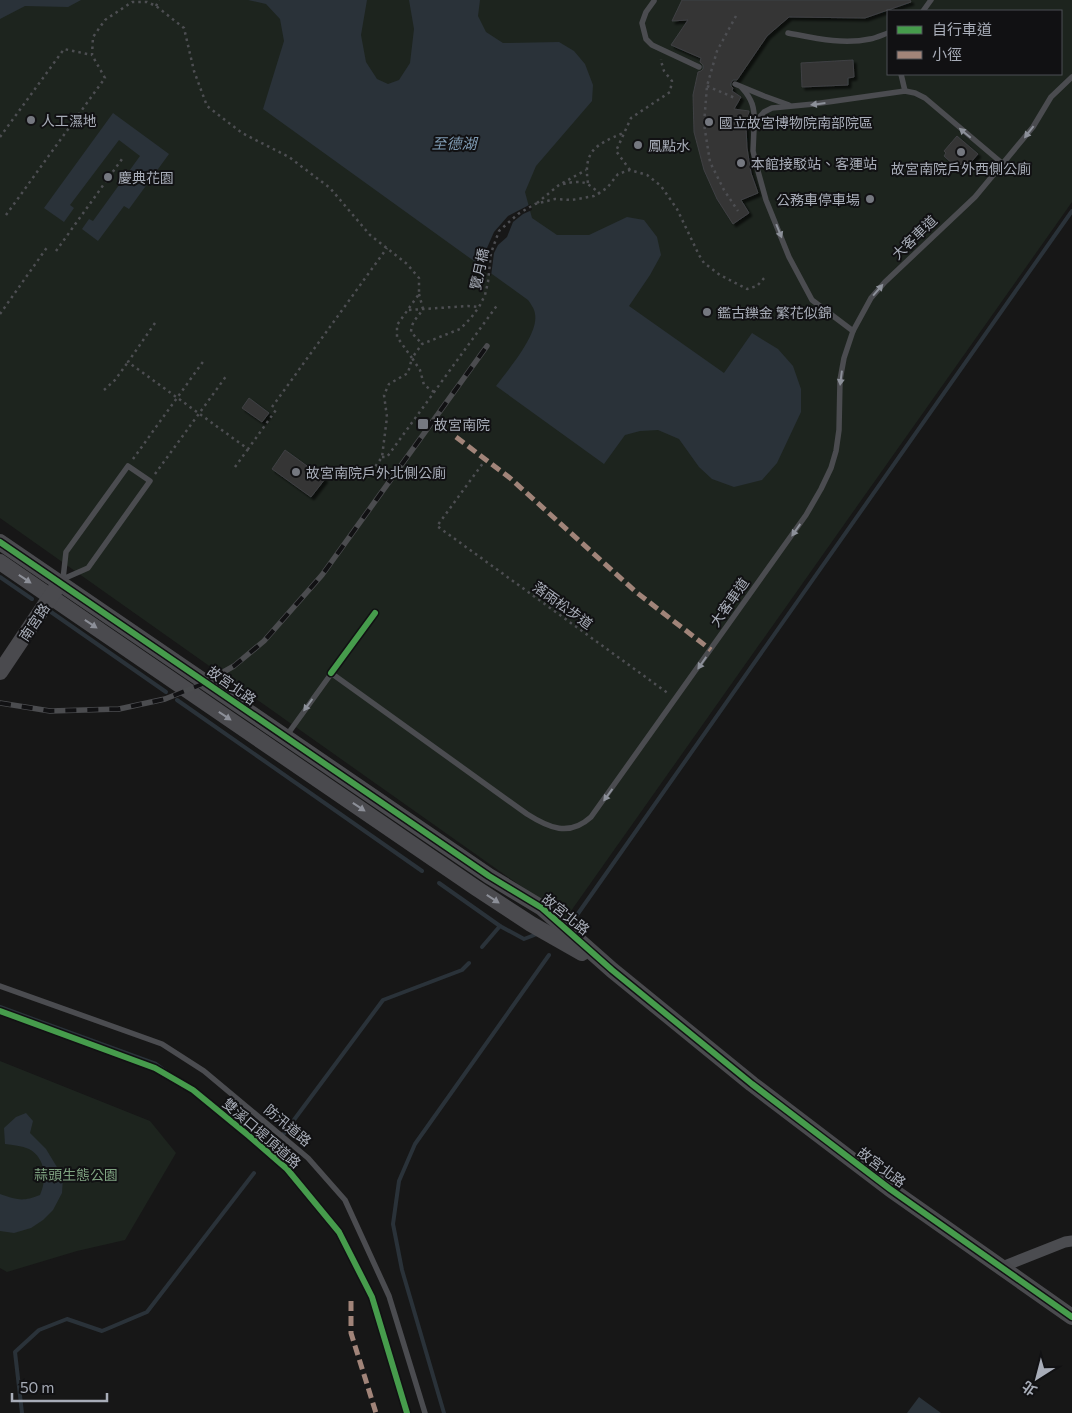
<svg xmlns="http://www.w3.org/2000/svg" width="1072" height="1413" font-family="Commissioner,'Noto Sans TC',sans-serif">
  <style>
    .green { fill: #1d241e; fill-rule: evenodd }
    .water { fill: #2a3239 }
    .pier { fill: #171717 }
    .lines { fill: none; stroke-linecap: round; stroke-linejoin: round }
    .stream { stroke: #2a3239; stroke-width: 4 }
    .building { fill: #353536; stroke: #3f4043; filter: url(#shadow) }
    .path { stroke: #4d4e52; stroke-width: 2.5; stroke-dasharray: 2.5 4; stroke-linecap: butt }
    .lane { stroke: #4b4c50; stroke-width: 5.5 }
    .street { stroke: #4b4c50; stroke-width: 11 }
    .secondary { stroke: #4a4a4e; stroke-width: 16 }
    .rail-casing { stroke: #4b4c4f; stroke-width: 5.5 }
    .rail { stroke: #111113; stroke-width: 4; stroke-dasharray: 11; stroke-linecap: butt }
    .quiet { stroke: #a18479; stroke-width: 5; stroke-dasharray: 10 5; stroke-linecap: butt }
    .cycleway-casing { stroke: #111113; stroke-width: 9 }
    .cycleway { stroke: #469c4c; stroke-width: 6 }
    .oneway { fill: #8c9099 }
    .oneway2 { fill: #8c8f98 }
    .poi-dot { fill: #757880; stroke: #111113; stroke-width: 2 }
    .labels { text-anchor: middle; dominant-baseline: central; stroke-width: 4; stroke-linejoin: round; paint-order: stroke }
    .poi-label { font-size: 14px; fill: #a8adb8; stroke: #111113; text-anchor: start }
    .street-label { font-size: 14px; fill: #a8adb8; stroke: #111113 }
    .park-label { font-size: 14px; fill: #7fa381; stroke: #111113 }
    .water-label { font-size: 15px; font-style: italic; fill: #7f9bb3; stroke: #111113 }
  </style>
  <defs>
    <filter id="shadow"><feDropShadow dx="3" dy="3" stdDeviation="1" flood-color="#0009"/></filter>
  </defs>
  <rect width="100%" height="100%" fill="#171717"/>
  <g class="green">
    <path d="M0 0H1072V202L566 918 0 518ZM888 11H1061V74H888Z"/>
    <polygon points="0,1061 150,1121 176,1153 125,1240 77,1251 7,1272 0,1268"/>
  </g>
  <g class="water">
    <polygon points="0,0 81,0 68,7 25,6 0,19"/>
    <path d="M248 0H367L361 35 366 62 377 79 388 84 399 80 410 63 414 29 409 0H480L478 16 486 32 503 43 559 42 574 51 585 64 593 85 592 101 536 166 525 192 532 218 557 235H589L627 217 644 220 657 237 661 255 650 275 629 306 724 373 752 333 778 349 793 366 801 389V412L777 463 762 480 734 487 712 479 699 467 679 439 658 430 640 431 625 435 604 464 496 386C508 370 539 334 535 314 535 310 531 304 528 300L263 109 284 41 280 19 266 4Z"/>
    <polygon points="113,113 169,154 129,209 124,206 98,241 82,229 89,219 93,221 140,156 119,140 70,205 74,208 64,222 44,208"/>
    <path d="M26 1113 33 1121 30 1133 46 1149 63 1177 62 1193 53 1210 43 1220 31 1228 14 1233 0 1231V1194C18 1200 22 1202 40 1195 47 1180 46 1158 29 1149 22 1146 13 1145 5 1144L4 1128 16 1117Z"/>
    <polygon points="919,1397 941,1413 907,1413"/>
  </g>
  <polygon class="pier" points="531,204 532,210 523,214 513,222 507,237 498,245 494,253 491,276 483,271 480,263 482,254 487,248 494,232 508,216"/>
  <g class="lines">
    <g class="stream">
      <polyline points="0,577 32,599"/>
      <polyline points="51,612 166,692"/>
      <polyline points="177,700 422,871"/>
      <polyline points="439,883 500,926 482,947"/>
      <polyline points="563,921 577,915 1072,211"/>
      <polyline points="500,926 524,939 537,934"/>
      <polyline points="0,1007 156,1064 266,1147"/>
      <polyline points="282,1136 383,1000 462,970 469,963"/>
      <polyline points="22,1413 15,1352 39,1330 67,1319 102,1331 147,1312 254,1173"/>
      <polyline points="444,1413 402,1270 393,1224 399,1181 415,1144 549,955"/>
    </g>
  </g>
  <g class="building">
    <polygon points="682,0 910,0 911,2 865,18 789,17 767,36 737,80 733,80 731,83 731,86 733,88 732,91 741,97 734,109 749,111 746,127 747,148 751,173 758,193 741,200 749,213 733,224 717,199 704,170 694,132 693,95 698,72 701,71 703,69 703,65 700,62 701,58 671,45 688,20 672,21"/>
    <polygon points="853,60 854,77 848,78 848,85 802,87 801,63"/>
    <polygon points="957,136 978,154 965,169 959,163 956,167 944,156 946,153 944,151"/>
    <polygon points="249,398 269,413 262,422 242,408"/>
    <polygon points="285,450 325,479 311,497 272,469"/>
  </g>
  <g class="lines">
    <g class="path">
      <polyline points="156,6 159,0"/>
      <polyline points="736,16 717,51 707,86 704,124 710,162 724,190 738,211"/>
      <polyline points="707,86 735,98"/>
      <polyline points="0,137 64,49 92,55"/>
      <polyline points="630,170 616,151 631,118 670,92 672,81 664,71 661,61 661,59"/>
      <path d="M588 183C583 150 596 145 623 133"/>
      <path d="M563 184C582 180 586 181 600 194"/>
      <polyline points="537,203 559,185 586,170"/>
      <polyline points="6,215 105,78 92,55 93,37 105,20 132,2 147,2 156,6 184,28 194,71 207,106 242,133 289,157 330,188 370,235 407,264 419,278 419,294 397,325 397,337 412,358 408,373 389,384 384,395 387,417 382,457 368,477"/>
      <polyline points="56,251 122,159"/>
      <path d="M419 294 423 309C417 319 412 320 411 332L422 344"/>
      <polyline points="409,310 468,306 479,307"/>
      <polyline points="0,314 48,246"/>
      <polyline points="155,323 128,362 248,449 276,410"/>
      <polyline points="104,390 115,380 128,362"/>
      <polyline points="434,392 424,385 420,370 412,358 422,344 460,329 470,319 479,307 485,295 488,282 491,253 499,231 518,214 535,204 555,199 572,200 594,196 607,188 618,174 630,170 647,175 661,186 677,209 699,255 704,263 720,275 747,289 757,286 766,276"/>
      <polyline points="272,407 387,248"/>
      <polyline points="382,457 387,457 498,304"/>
      <polyline points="133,459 205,359"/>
      <polyline points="486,459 437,526 669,694"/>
      <polyline points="235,467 248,449"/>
      <polyline points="155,474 227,375"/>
    </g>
    <g class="lane">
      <polyline points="654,1 646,12 642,23 646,39 652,45 699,67"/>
      <polyline points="923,11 931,0"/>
      <path d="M788 33C814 38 843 45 870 39 876 38 882 35 888 33"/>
      <polyline points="901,74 905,91"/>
      <polyline points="735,84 764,96 789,105"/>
      <path d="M742 88C752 99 755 108 754 123"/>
      <polyline points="853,331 812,300 789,257 766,200 756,164 753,151 754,129 757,120 764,112 772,108 814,104 905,91 915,93 925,98 1003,164"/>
      <polygon points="128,466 150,481 88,568 63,579 66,552"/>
      <path d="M331 673 527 814C549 828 569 837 591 817L806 515 821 489 831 468 836 451 839 430 840 380 844 358 853 331 871 298 885 282 975 197 1033 127 1051 97 1072 77"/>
      <polyline points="287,735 375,613"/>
      <polyline points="0,986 162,1044 204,1071 308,1158 345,1200 389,1296 425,1413"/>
    </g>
    <polyline class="street" points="1002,1267 1065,1242 1072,1241"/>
    <g class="secondary">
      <polyline points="0,542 489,876 542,908 612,970 752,1084 890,1189 1072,1317"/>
      <polyline points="0,562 476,888 531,924 582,953"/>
      <polyline points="0,672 57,587"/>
    </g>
    <defs>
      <polyline id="rail" points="0,703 50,711 119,709 165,699 200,685 234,666 264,641 322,575 487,346"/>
    </defs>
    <use href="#rail" class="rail-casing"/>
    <use href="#rail" class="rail"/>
    <g class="quiet">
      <polyline points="456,437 510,478 636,592 711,650"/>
      <polyline points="351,1301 351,1333 376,1413"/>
    </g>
    <defs>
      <g id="cycleway">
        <polyline points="0,542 489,876 542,908 612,970 752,1084 890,1189 1072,1317"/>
        <polyline points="331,673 375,613"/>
        <polyline points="0,1011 155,1068 193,1090 249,1136 287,1169 339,1232 372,1297 407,1413"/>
      </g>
    </defs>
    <use href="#cycleway" class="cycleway-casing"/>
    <use href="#cycleway" class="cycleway"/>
  </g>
  <defs><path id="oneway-solid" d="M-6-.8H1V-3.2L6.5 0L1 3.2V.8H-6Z" transform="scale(1.25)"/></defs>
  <g class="oneway">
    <use href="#oneway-solid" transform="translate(818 104) rotate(173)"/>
    <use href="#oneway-solid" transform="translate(1029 132) rotate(128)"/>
    <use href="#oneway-solid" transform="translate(965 133) rotate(-140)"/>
    <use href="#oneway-solid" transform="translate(779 231) rotate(68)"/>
    <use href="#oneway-solid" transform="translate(878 290) rotate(-49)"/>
    <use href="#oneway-solid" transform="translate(841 378) rotate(97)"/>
    <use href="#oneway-solid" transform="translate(796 530) rotate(125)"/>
    <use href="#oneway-solid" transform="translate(702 663) rotate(125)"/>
    <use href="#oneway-solid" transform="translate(308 705) rotate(126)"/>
    <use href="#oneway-solid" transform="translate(608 795) rotate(126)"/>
  </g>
  <g class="oneway2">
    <use href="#oneway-solid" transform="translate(25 579) rotate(34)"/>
    <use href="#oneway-solid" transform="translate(91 624) rotate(34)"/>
    <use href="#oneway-solid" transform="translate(225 716) rotate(34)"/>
    <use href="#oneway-solid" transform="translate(359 807) rotate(34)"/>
    <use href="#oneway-solid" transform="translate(493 899) rotate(33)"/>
  </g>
  <g class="poi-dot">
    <circle cx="31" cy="120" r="5"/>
    <circle cx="709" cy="122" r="5"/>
    <circle cx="638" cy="145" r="5"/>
    <circle cx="961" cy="152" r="5"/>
    <circle cx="741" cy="163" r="5"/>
    <circle cx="108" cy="177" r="5"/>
    <circle cx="870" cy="199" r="5"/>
    <circle cx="707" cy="312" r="5"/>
    <rect x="417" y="418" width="12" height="12" rx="2.5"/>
    <circle cx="296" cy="472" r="5"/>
  </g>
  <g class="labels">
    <g class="poi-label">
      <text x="41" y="120">人工濕地</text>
      <text x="719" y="122">國立故宮博物院南部院區</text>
      <text x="648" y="145">鳳點水</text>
      <text x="751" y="163">本館接駁站、客運站</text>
      <text x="961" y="168" text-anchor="middle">故宮南院戶外西側公廁</text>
      <text x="118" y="177">慶典花園</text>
      <text x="860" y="199" text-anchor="end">公務車停車場</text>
      <text x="717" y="312">鑑古鑠金 繁花似錦</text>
      <text x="434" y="424">故宮南院</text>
      <text x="306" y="472">故宮南院戶外北側公廁</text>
    </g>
    <g class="street-label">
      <text transform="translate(914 237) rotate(-44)">大客車道</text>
      <text transform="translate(479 269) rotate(-78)">覽月橋</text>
      <text transform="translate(729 602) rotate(-55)">大客車道</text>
      <text transform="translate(563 605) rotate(36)">落雨松步道</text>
      <text transform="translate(34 622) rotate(-56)">南宮路</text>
      <text transform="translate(232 685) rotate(35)">故宮北路</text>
      <text transform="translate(566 914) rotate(39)">故宮北路</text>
      <text transform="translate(288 1125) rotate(40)">防汛道路</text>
      <text transform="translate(262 1133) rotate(41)">雙溪口堤頂道路</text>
      <text transform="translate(882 1167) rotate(37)">故宮北路</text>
    </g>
    <g class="park-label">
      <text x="76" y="1174">蒜頭生態公園</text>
    </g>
    <g class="water-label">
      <text x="454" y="143">至德湖</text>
    </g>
  </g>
  <rect x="887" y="10" width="175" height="65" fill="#111113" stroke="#4d4f55"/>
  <rect x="897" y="26" width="25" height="8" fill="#469c4c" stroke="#4d4f55"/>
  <text x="932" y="35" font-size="15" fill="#a8adb8">自行車道</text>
  <rect x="897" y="51" width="25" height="8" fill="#a18479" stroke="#4d4f55"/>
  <text x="932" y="60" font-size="15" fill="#a8adb8">小徑</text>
  <g transform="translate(1037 1378) rotate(216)" stroke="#111113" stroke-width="4" paint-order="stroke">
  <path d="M0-4L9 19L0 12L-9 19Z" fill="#a8adb8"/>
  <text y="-8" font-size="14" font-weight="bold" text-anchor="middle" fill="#a8adb8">北</text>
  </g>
  <path d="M12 1393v8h95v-8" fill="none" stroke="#a8adb8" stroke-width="2.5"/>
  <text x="20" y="1393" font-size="15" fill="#a8adb8" stroke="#111113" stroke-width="4" paint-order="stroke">50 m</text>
</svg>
